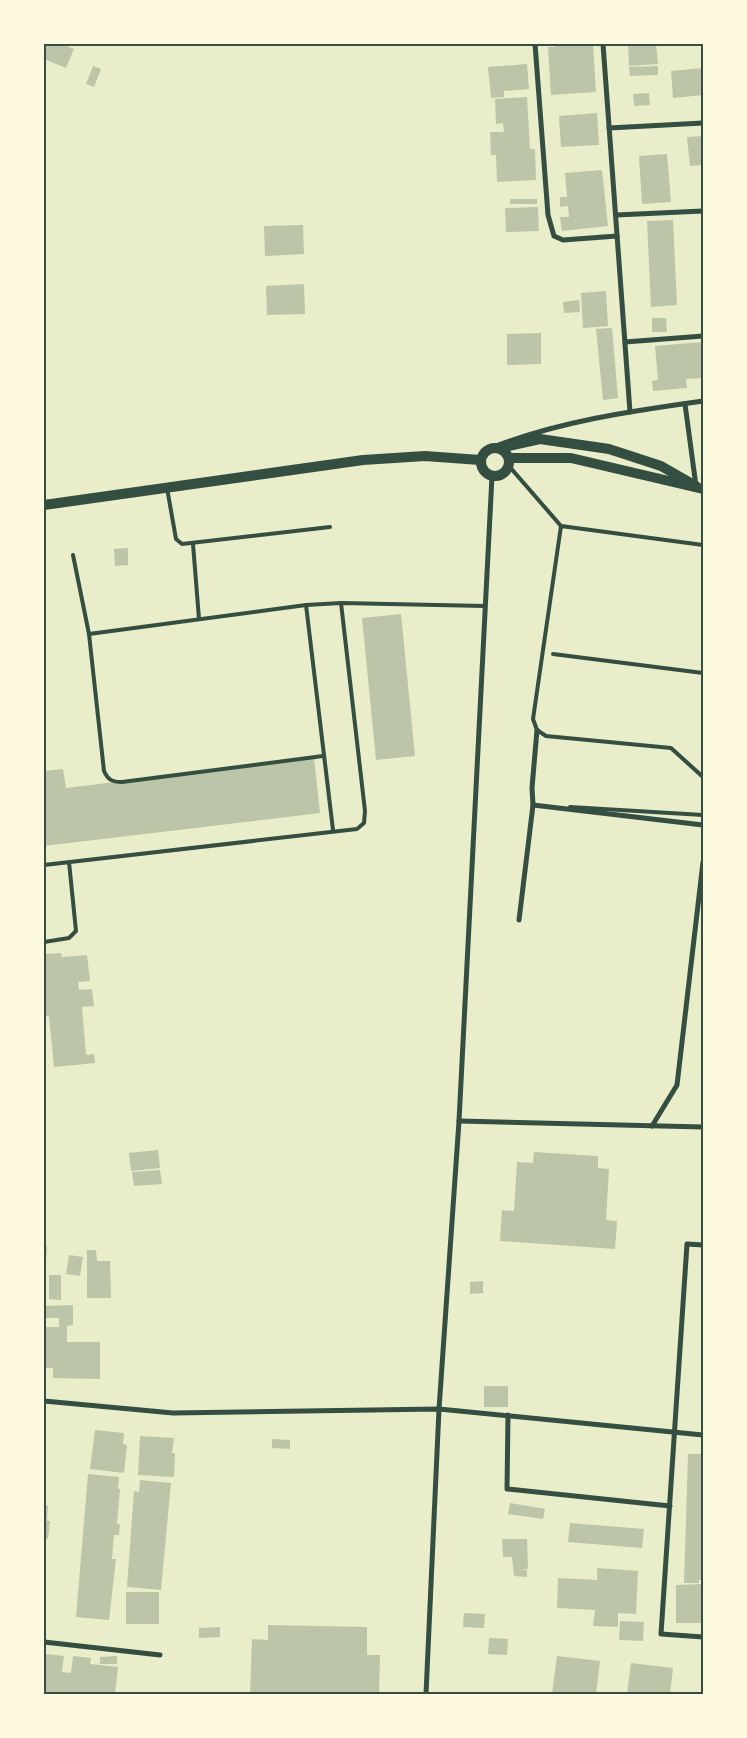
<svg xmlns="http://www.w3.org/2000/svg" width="747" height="1738" font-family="'IBM Plex Serif',serif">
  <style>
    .building { fill: #bcc5a7 }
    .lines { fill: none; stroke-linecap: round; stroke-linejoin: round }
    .service { stroke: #344e41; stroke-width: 4 }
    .minor { stroke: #344e41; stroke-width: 5 }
    .secondary { stroke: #344e41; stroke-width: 10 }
    .neatline { fill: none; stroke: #344e41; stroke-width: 2 }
  </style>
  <rect width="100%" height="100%" fill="#e9edc9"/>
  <g class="building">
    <polygon points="44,44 62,44 74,49 66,68 44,59"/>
    <polygon points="555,44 593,44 596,92 551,95 548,47 555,47"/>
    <polygon points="628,44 656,44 658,64 629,66"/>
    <polygon points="527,64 529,89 504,91 504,97 491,98 488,67"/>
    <polygon points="93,66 101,69 94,87 86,84"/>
    <polygon points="658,66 658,75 630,76 629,67"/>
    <polygon points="703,68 703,95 673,98 671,71"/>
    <polygon points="649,93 650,105 634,106 633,94"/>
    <polygon points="527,97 530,149 535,149 536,180 497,182 496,155 491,155 490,132 504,132 503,123 496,124 495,99"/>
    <polygon points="597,113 599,145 561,147 559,116"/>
    <polygon points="703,136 703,165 690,166 687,137"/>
    <polygon points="667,154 671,202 642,204 639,156"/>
    <polygon points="602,170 608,226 562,231 560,217 569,217 568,206 560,207 560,197 567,197 565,173"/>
    <rect x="510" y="199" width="27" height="5"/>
    <polygon points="538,207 539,231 506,232 505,208"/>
    <polygon points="673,220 677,305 651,307 647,221"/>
    <polygon points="303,225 304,254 265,256 264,226"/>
    <polygon points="304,284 305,314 267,315 266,286"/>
    <polygon points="606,291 608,326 583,328 581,293"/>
    <polygon points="579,300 580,312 564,313 563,302"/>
    <polygon points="652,318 666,318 667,332 652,332"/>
    <polygon points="612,328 618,398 603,400 596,329"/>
    <polygon points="541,333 541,364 507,365 507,334"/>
    <polygon points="703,342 703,378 686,379 687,388 653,391 652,381 658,380 655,346"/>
    <polygon points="128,548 128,565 115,566 114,549"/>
    <polygon points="401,614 415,756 376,760 362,618"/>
    <polygon points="314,758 320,813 44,846 44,771 63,769 66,788"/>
    <polygon points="61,953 62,957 87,955 90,981 78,982 79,990 92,989 94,1006 82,1007 86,1055 94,1054 95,1063 54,1067 49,1016 44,1017 44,954"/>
    <polygon points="158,1150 160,1168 131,1171 129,1153"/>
    <polygon points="534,1152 598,1156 598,1168 609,1169 606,1220 617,1221 615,1249 500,1241 502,1210 514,1211 517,1162 533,1163"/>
    <polygon points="160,1170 162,1184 134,1186 132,1172"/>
    <polygon points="44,1246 47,1246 45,1273 44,1273"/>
    <polygon points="87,1250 96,1250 97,1261 110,1261 111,1298 87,1298"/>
    <polygon points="69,1255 83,1257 80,1276 66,1274"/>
    <polygon points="49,1275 61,1275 61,1300 49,1299"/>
    <polygon points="483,1281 483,1293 470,1294 470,1282"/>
    <polygon points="73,1305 73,1325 67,1326 67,1342 100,1342 100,1379 53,1378 53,1368 44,1368 44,1327 59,1327 59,1318 44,1318 44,1306"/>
    <rect x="484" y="1386" width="24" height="21"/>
    <polygon points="95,1430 124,1433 123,1444 127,1445 124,1473 90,1469"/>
    <polygon points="140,1436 174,1438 172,1453 175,1453 174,1477 138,1475"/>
    <polygon points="272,1439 290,1440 290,1449 272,1448"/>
    <polygon points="688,1454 703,1454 703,1580 699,1580 699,1583 684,1583"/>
    <polygon points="88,1474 119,1477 118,1489 120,1489 117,1524 120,1524 119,1535 114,1535 112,1559 116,1559 109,1620 76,1617"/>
    <polygon points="140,1480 171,1483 161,1590 127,1587 134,1491 139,1492"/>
    <polygon points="510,1503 545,1509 543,1519 508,1514"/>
    <polygon points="44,1505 48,1506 47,1521 50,1521 48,1539 44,1539"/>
    <polygon points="570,1523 644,1529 642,1548 568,1542"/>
    <polygon points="502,1539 527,1539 528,1569 519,1569 527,1570 527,1577 514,1576 512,1557 503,1557"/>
    <polygon points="597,1568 638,1571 636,1614 618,1613 618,1627 593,1626 595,1610 557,1608 558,1578 597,1580"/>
    <polygon points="703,1584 703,1623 676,1623 676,1585"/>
    <rect x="126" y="1592" width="33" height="32"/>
    <polygon points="464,1613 485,1614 484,1628 463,1627"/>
    <polygon points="620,1621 644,1622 643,1641 619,1640"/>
    <polygon points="268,1625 367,1627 367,1655 380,1655 379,1694 250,1694 252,1639 268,1640"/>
    <polygon points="220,1627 220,1637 199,1638 199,1628"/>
    <polygon points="489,1638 508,1639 507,1655 488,1654"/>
    <polygon points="46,1654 64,1656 62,1672 71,1673 73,1656 91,1658 90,1664 118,1667 115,1694 44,1694 44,1662 46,1662"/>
    <polygon points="117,1656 117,1664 100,1664 100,1657"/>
    <polygon points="557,1656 600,1661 596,1694 552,1694"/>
    <polygon points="631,1663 673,1668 670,1694 627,1694"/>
  </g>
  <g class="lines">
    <g class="service">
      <polyline points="509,466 561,526"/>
      <polyline points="167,488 176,539 182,544 330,527"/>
      <polyline points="193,544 199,619"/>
      <polyline points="703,545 561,526 533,719 537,730 546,736 671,748 703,777"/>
      <path d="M73 555 89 634 104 771C108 780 112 782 122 782L323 756"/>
      <polyline points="306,605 333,830"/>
      <polyline points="89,634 306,605 341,603 485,606"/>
      <polyline points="553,654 703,673"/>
      <polyline points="570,807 703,815"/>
      <polyline points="44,865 357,829 364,823 365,811 341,603"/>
      <polyline points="44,942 69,938 76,931 69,862"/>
    </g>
    <g class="minor">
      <polyline points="535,44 548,215 554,236 563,240 617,236"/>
      <polyline points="603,44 630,412"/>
      <polyline points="609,128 703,123"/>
      <polyline points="616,215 703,211"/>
      <polyline points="625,342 703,336"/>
      <polyline points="685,404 696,486"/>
      <path d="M491 448C559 421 632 411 703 401"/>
      <polyline points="533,805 703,825"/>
      <polyline points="519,920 533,805 532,788 537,730"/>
      <polyline points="459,1121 703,1127"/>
      <polyline points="652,1126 677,1085 703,862"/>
      <polyline points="703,1245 687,1244 661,1634 703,1637"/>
      <polyline points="44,1401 173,1413 439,1409 703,1435"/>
      <polyline points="508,1415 507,1489 670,1506"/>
      <polyline points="44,1642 160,1655"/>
      <polyline points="426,1694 439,1409 459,1121 492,476"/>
    </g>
    <g class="secondary">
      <circle cx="495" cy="462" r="14"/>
      <polyline points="500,448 540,439 609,449 661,466 696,486"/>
      <polyline points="509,458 571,458 703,489"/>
      <polyline points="44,505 363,460 425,456 480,460"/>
    </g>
  </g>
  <rect width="747" height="1738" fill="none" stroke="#fefae0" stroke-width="90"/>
  <rect x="45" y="45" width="657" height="1648" class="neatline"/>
</svg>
